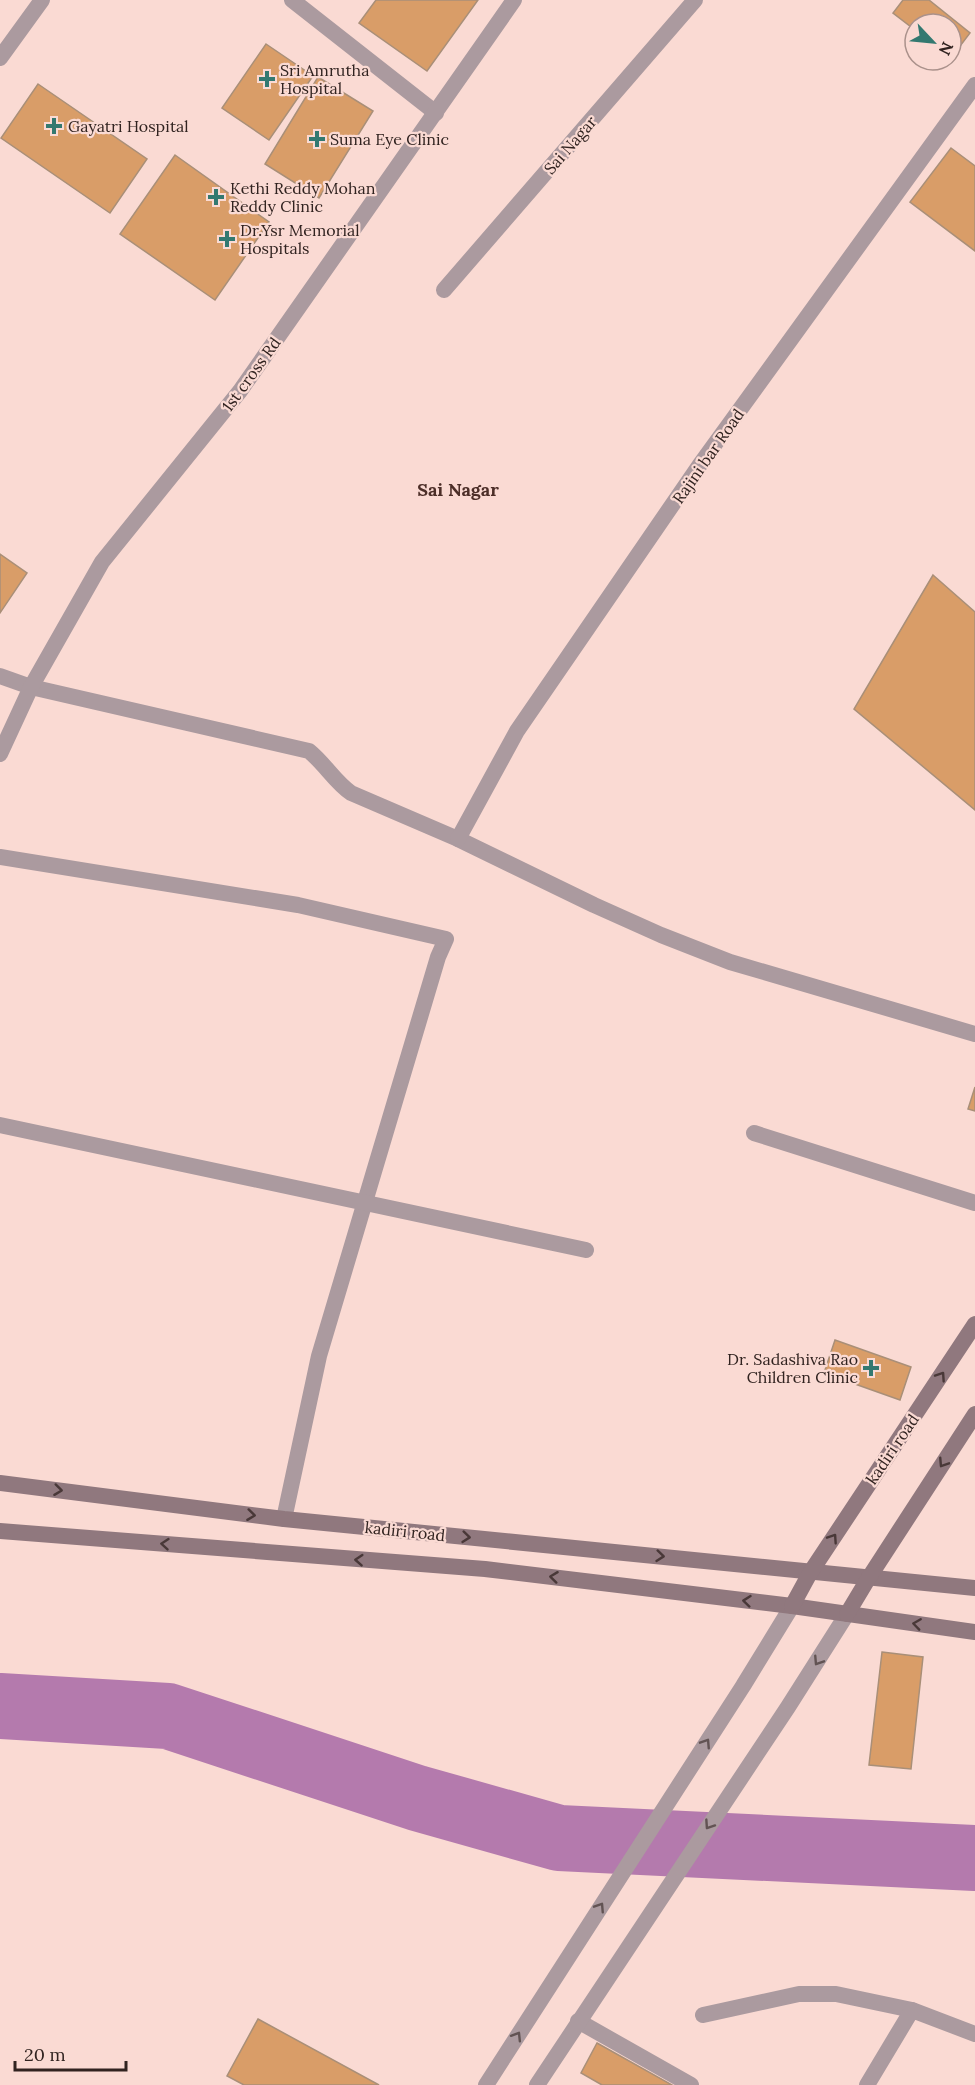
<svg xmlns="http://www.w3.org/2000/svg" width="975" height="2085" font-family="Lora,serif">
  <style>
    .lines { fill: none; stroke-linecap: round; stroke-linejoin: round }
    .river { stroke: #b47aad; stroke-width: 66 }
    .building { fill: #d99d68; stroke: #a98f78; stroke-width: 1.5 }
    .minor { stroke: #ab9a9f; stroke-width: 16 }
    .tertiary { stroke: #ab9a9f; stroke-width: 16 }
    .secondary { stroke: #90787e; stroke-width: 16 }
    .oneway { stroke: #493838 }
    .oneway2 { stroke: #625353 }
    .poi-dot { fill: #337970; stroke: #fadad3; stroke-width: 2 }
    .labels { text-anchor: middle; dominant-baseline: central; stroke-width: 4.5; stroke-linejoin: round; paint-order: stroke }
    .poi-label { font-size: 16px; fill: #312320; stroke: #fadad3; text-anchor: start }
    .street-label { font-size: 16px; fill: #312320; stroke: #fadad3 }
    .neighbourhood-label { font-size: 18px; font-weight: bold; fill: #4c2e28; stroke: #fadad3 }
  </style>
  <rect width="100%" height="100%" fill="#fadad3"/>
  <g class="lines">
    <polyline class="river" points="0,1706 168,1716 417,1798 559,1838 975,1858"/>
  </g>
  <g class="building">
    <polygon points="376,0 478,0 427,71 359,23"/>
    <polygon points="903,0 929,0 970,33 951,58 951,24 915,24 915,30 893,13"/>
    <polygon points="266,44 313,76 269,140 222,108"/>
    <polygon points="318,77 373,111 319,198 265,164"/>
    <polygon points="38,84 147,159 110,213 1,138"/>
    <polygon points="951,148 975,166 975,251 910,202"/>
    <polygon points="175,155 269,222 215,300 120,234"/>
    <polygon points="0,554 27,573 0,613"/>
    <polygon points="933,575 975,612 975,810 854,709"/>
    <polygon points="975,1087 975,1111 968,1109"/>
    <polygon points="835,1340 911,1367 900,1400 824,1373"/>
    <polygon points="882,1652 923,1657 911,1769 869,1765"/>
    <polygon points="258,2019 379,2085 244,2085 227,2076"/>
    <polygon points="597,2043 672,2085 602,2085 581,2073"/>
  </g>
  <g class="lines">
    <g class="minor">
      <polyline points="292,0 436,113"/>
      <polyline points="0,58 42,0"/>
      <polyline points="444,290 695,0"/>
      <path d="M0 676 31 687 309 751C325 764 335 782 351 793L458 839 594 905 661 935 730 962 975 1034"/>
      <polyline points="0,754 31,687 102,562 240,391 514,0"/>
      <polyline points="458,839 517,731 699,466 975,85"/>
      <polyline points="0,857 298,905 446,939 438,957 319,1356 284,1519"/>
      <polyline points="0,1125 586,1250"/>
      <polyline points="754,1133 975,1203"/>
      <polyline points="703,2015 799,1994 836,1994 912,2010"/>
      <polyline points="578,2021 691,2085"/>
      <polyline points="867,2085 912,2010 975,2034"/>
    </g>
    <g class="tertiary">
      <polyline points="486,2085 743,1686 792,1606"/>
      <polyline points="537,2085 788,1707 847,1614"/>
    </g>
    <g class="secondary">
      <polyline points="0,1483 284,1519 975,1588"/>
      <polyline points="0,1531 485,1569 792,1606 975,1632"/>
      <polyline points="792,1606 810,1573 975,1324"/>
      <polyline points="847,1614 868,1579 975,1414"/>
    </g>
  </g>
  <defs><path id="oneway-chevron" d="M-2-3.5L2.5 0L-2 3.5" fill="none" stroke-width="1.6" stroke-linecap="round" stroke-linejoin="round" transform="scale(1.5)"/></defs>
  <g class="oneway">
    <use href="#oneway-chevron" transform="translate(941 1376) rotate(-56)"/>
    <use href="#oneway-chevron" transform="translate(943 1463) rotate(123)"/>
    <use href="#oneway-chevron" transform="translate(58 1490) rotate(7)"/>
    <use href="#oneway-chevron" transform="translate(251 1515) rotate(7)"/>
    <use href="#oneway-chevron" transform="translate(466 1537) rotate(6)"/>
    <use href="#oneway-chevron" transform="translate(833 1538) rotate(-56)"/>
    <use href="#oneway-chevron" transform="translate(165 1544) rotate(-175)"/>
    <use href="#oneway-chevron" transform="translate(660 1556) rotate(6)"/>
    <use href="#oneway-chevron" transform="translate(359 1560) rotate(-176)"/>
    <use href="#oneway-chevron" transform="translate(554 1577) rotate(-173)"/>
    <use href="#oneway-chevron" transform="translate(747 1601) rotate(-174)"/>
    <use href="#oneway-chevron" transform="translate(917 1624) rotate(-172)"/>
  </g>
  <g class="oneway2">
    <use href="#oneway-chevron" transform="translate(818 1661) rotate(123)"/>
    <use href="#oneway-chevron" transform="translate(706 1743) rotate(-57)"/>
    <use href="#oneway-chevron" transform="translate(709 1825) rotate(124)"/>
    <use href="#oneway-chevron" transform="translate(600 1907) rotate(-57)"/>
    <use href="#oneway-chevron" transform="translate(517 2036) rotate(-58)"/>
  </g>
  <g class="poi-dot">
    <path d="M264 70h6v6h6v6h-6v6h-6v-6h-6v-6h6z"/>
    <path d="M51 117h6v6h6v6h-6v6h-6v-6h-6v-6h6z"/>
    <path d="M314 130h6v6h6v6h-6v6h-6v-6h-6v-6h6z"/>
    <path d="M213 188h6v6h6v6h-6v6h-6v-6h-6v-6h6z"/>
    <path d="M224 230h6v6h6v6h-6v6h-6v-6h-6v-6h6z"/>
    <path d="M868 1359h6v6h6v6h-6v6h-6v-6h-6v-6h6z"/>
  </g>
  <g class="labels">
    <g class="poi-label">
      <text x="280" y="70">Sri Amrutha<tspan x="280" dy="18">Hospital</tspan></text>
      <text x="68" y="126">Gayatri Hospital</text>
      <text x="330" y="139">Suma Eye Clinic</text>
      <text x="230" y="188">Kethi Reddy Mohan<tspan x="230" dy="18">Reddy Clinic</tspan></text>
      <text x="240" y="230">Dr.Ysr Memorial<tspan x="240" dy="18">Hospitals</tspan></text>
      <text x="858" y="1359" text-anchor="end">Dr. Sadashiva Rao<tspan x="858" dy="18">Children Clinic</tspan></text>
    </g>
    <g class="street-label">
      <text transform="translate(570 145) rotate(-49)">Sai Nagar</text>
      <text transform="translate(251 374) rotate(-54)">1st cross Rd</text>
      <text transform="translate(708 456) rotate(-55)">Rajini bar Road</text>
      <text transform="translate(892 1449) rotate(-56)">kadiri road</text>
      <text transform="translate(405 1531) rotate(6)">kadiri road</text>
    </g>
    <g class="neighbourhood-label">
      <text x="458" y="489">Sai Nagar</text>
    </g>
  </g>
  <g transform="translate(933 42) rotate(116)"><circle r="28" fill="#fadad3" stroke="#aa918b" stroke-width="1.5"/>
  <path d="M0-4.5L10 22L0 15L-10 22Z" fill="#337970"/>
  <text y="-9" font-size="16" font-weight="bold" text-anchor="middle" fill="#312320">N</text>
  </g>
  <path d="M15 2061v9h111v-9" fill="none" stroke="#312320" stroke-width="3"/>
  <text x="24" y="2061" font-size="18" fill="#312320" stroke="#fadad3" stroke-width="4.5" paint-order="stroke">20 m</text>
</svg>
